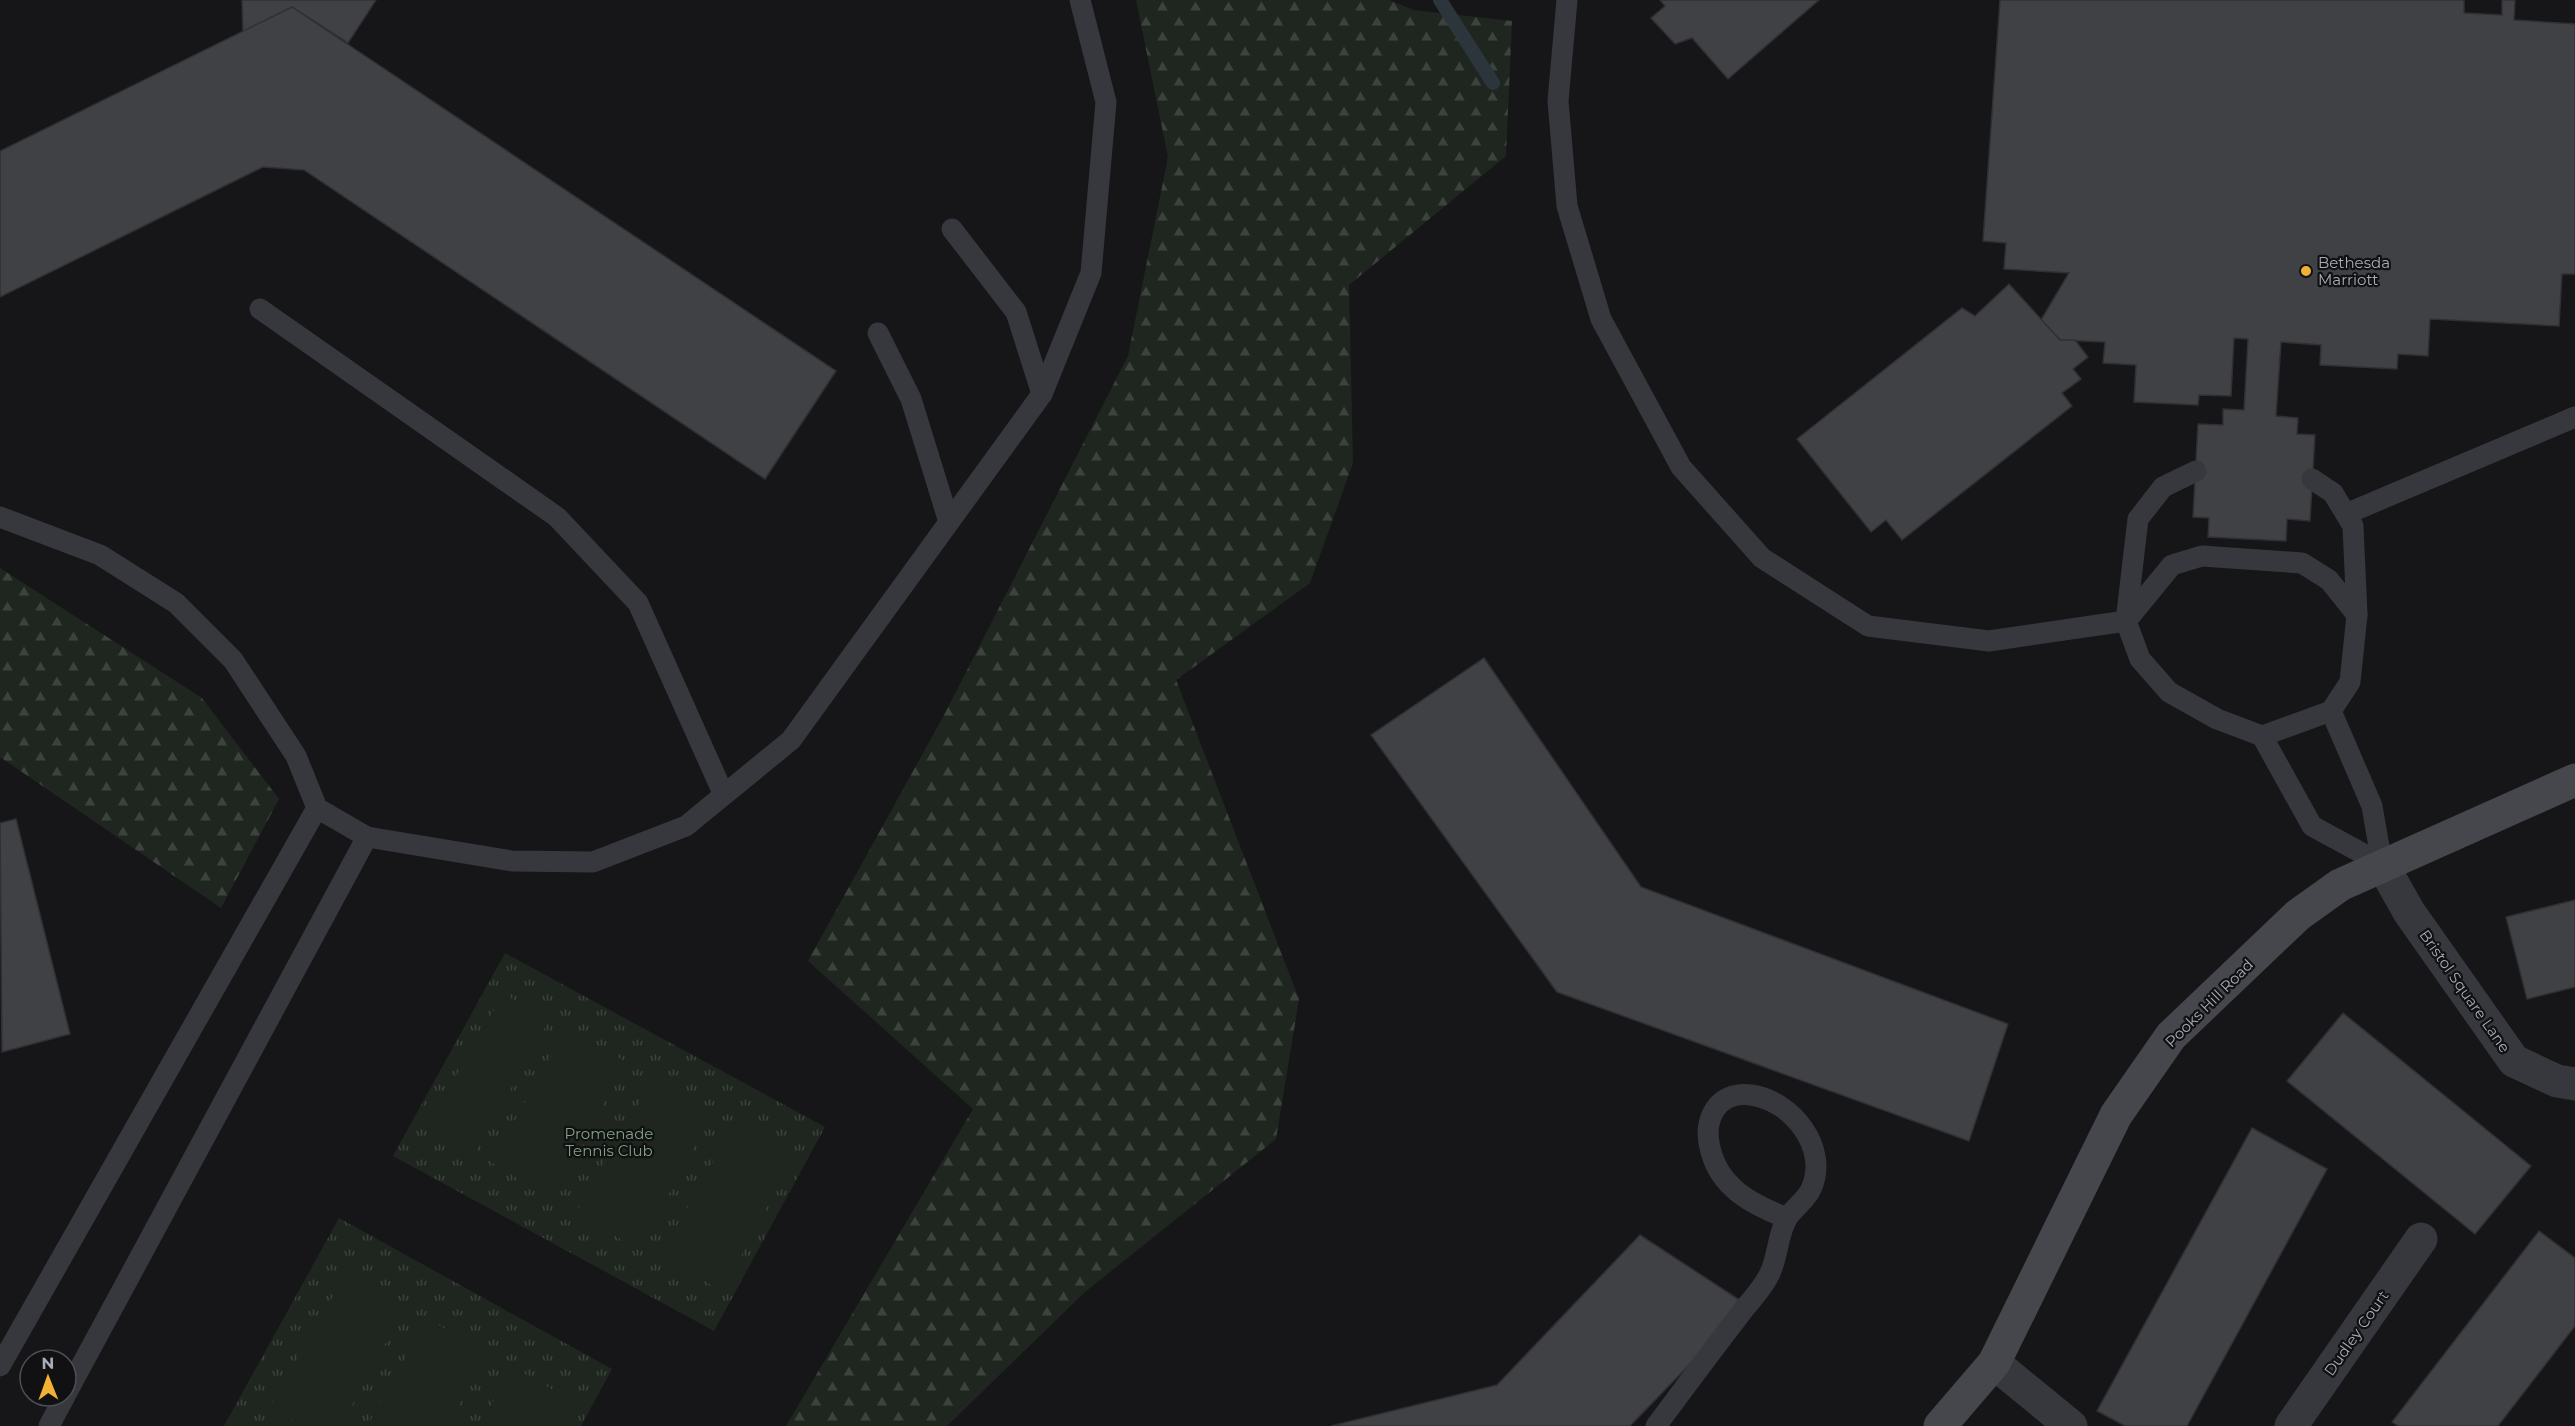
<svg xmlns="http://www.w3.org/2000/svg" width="2575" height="1426" font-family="Montserrat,sans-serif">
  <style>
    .forest { fill: url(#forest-firs) }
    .park { fill: url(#park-tufts) }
    .pitch { fill: #1e261f }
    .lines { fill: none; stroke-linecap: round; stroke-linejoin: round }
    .stream { stroke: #2c353c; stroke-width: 14 }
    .building { fill: #404145; stroke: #303034; stroke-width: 1.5 }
    .lane { stroke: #37383d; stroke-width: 21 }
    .street { stroke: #37383d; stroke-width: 33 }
    .secondary { stroke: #45474d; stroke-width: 33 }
    .poi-dot { fill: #f2b134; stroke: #111113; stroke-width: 2 }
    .labels { text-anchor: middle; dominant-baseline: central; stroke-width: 4.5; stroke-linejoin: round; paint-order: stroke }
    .poi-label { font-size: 15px; fill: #a8adb8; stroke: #111113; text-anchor: start }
    .street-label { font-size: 15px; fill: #a8adb8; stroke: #111113 }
    .park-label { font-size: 15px; fill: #7fa381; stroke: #111113 }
  </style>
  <defs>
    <pattern id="forest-firs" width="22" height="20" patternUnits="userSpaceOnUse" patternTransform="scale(1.5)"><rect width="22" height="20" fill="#1e261f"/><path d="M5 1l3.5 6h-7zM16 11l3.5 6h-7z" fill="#3c433d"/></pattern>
    <pattern id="park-tufts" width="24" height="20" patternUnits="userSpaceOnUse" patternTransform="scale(1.5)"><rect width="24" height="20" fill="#1e261f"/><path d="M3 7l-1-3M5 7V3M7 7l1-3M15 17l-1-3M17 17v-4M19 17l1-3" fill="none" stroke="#3c433d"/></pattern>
  </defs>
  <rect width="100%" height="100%" fill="#161618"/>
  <g class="forest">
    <polygon points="1136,0 1389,0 1413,10 1512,21 1506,156 1349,285 1353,463 1310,583 1176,680 1299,999 1276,1139 1085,1292 947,1426 786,1426 973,1109 808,961 943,717 1128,356 1168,157"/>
    <polygon points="0,568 202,698 279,799 221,908 0,757"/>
  </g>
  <g class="park">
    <polygon points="505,953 825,1127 714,1331 393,1156"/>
    <polygon points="339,1218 612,1369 581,1426 224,1426"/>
  </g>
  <g class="pitch">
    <polygon points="503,994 550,1018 475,1153 427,1127"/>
    <polygon points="567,1029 626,1062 553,1199 491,1162"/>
    <polygon points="653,1079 712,1113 639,1250 576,1213"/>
    <polygon points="737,1121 795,1155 722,1291 660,1255"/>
    <polygon points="346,1273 405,1307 341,1426 302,1426 270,1407"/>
    <polygon points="428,1319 487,1353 448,1426 367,1426"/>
    <polygon points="513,1367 572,1401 559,1426 479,1426"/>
  </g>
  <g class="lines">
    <polyline class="stream" points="1440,0 1493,83"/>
  </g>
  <g class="building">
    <polygon points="242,0 376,0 348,43 292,7 243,32"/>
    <polygon points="1660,0 1819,0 1728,79 1692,38 1675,44 1651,18 1665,6"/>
    <polygon points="2000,0 2464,0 2464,13 2502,15 2502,0 2515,0 2514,20 2575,24 2575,274 2562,274 2559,326 2430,319 2428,356 2398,354 2397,369 2320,365 2321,345 2281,342 2276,416 2298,418 2297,434 2315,435 2310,521 2287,519 2286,541 2208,537 2209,518 2193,517 2198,424 2223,425 2223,409 2244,410 2248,339 2234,338 2231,396 2199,395 2198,405 2134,402 2136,365 2103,363 2105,342 2060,340 2041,320 2069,273 2004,269 2006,243 1983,241"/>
    <polygon points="292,7 836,371 765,479 304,170 263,167 0,297 0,151"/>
    <polygon points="2009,284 2060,340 2075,340 2088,357 2073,369 2081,379 2062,393 2072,406 1902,540 1886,520 1871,532 1797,439 1962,308 1975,316"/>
    <polygon points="1484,658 1641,887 2008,1024 1969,1141 1557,992 1371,735"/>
    <polygon points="16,819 70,1034 2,1052 0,823"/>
    <polygon points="2575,900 2575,987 2527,999 2506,917"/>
    <polygon points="2343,1013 2531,1166 2475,1234 2287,1081"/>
    <polygon points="2252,1128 2327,1169 2187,1426 2125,1426 2097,1411"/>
    <polygon points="2539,1231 2575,1258 2575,1326 2498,1426 2398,1426 2392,1422"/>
    <polygon points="1640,1235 1747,1305 1630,1426 1331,1426 1497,1385"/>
  </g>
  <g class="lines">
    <g class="lane">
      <polyline points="1567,0 1558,101 1567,206 1601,319 1681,467 1762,558 1868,626 1989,641 2126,621 2172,565 2202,556 2302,563 2329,580 2357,615"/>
      <polyline points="260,309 557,517 638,603 723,793"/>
      <polyline points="878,333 911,399 949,522"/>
      <polyline points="1042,394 1091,273 1106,102 1080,0"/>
      <polyline points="2196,471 2163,487 2138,519 2126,621 2140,659 2169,692 2217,719 2262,736 2331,711 2350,682 2357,615 2353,526 2333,493 2312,479"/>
      <polyline points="2346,514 2575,417"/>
      <polyline points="0,517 100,555 176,603 233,660 296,756 317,808 367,837 512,861 593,862 686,826 791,740 1042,394 1016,312 952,229"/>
      <polyline points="2331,711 2372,806 2382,864"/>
      <polyline points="2262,736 2312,826 2382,864"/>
      <polyline points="0,1366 317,808"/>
      <polyline points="66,1394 367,837"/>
      <polyline points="49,1426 65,1396"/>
      <path d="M1656 1426C1683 1390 1710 1353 1738 1317 1748 1303 1763 1289 1770 1273 1778 1256 1778 1232 1788 1217 1795 1207 1806 1200 1811 1189 1830 1148 1791 1100 1751 1095 1717 1091 1703 1119 1710 1148 1719 1188 1753 1205 1787 1218"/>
    </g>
    <g class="street">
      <polyline points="2382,864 2409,912 2514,1061 2557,1081 2575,1084"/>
      <polyline points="1994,1363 2071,1426"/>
      <polyline points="2291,1426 2421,1239"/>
    </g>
    <polyline class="secondary" points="1940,1426 1994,1363 2116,1115 2171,1036 2298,915 2340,885 2575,780"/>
  </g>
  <circle class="poi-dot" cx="2306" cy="271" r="6"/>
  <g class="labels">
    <g class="poi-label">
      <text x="2318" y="262">Bethesda<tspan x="2318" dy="17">Marriott</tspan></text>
    </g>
    <g class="street-label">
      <text transform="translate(2465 991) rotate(55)">Bristol Square Lane</text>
      <text transform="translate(2209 1003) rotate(-45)">Pooks Hill Road</text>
      <text transform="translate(2356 1333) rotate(-55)">Dudley Court</text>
    </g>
    <g class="park-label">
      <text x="609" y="1133">Promenade<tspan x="609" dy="17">Tennis Club</tspan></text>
    </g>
  </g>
  <g transform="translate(48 1378) rotate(359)"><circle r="28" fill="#111113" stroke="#4d4f55" stroke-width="1.5"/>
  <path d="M0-4.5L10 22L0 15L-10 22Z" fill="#f2b134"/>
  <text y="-9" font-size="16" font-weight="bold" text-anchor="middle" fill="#a8adb8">N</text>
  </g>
</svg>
